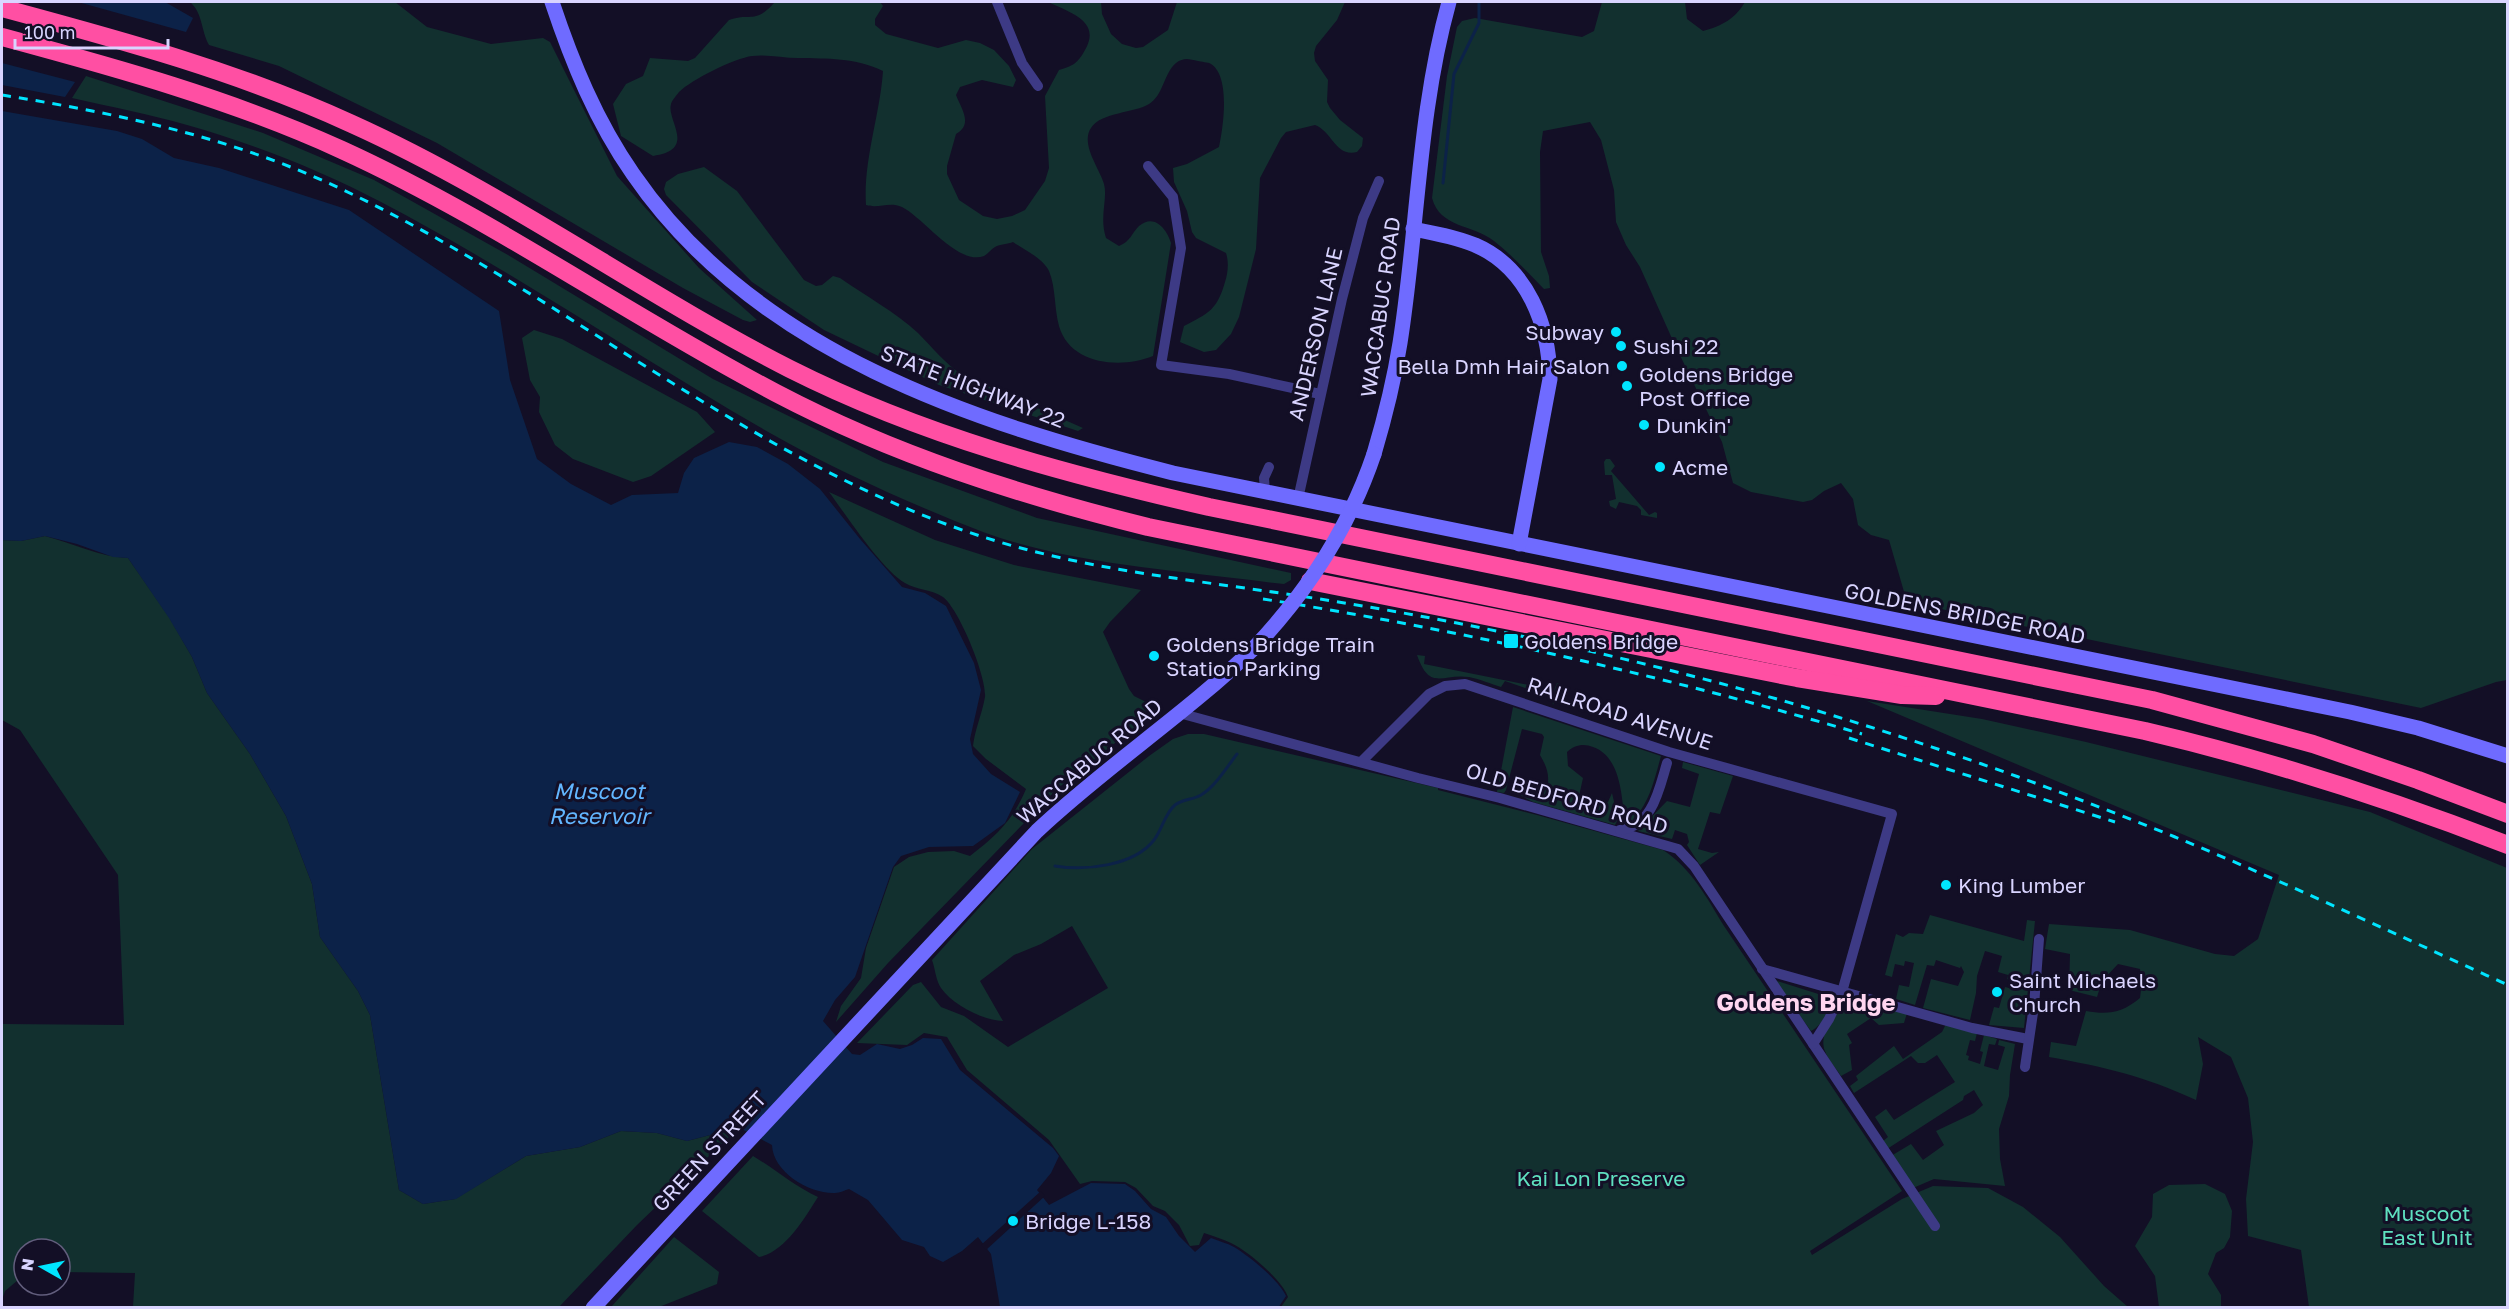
<svg xmlns="http://www.w3.org/2000/svg" width="2509" height="1309" font-family="'Golos Text',sans-serif">
  <style>
    .green { fill: #12302f }
    .water { fill: #0c2248 }
    .pier { fill: #130f26 }
    .lines { fill: none; stroke-linecap: round; stroke-linejoin: round }
    .stream { stroke: #0c2248; stroke-width: 3 }
    .minor { stroke: #3d3a85; stroke-width: 10 }
    .secondary { stroke: #6f6bff; stroke-width: 15 }
    .motorway { stroke: #ff4fa3; stroke-width: 18 }
    .rail { stroke: #00e5ff; stroke-width: 3; stroke-dasharray: 9 8; stroke-linecap: butt }
    .secondary-bridge { stroke: #6f6bff; stroke-width: 15 }
    .poi-dot { fill: #00e5ff; stroke: #130f26; stroke-width: 2 }
    .labels { text-anchor: middle; dominant-baseline: central; stroke-width: 6; stroke-linejoin: round; paint-order: stroke }
    .street-label { font-size: 21px; fill: #d9d4ff; stroke: #130f26 }
    .poi-label { font-size: 21px; fill: #d9d4ff; stroke: #130f26; text-anchor: start }
    .park-label { font-size: 21px; fill: #5fe0c0; stroke: #130f26 }
    .water-label { font-size: 22px; font-style: italic; fill: #62b6ff; stroke: #130f26 }
    .quarter-label { font-size: 24px; font-weight: bold; fill: #ffd6f0; stroke: #130f26 }
  </style>
  <rect width="100%" height="100%" fill="#130f26"/>
  <g class="green">
    <path d="M190 2H395L427 27 491 44 543 38 550 42 617 176 699 268 757 320 750 322 743 320 683 288 437 143 279 66 209 45C201 31 203 13 190 2Z"/>
    <path d="M775 2H846L850 3 880 2 883 6 875 19V25L886 34 938 48 966 40 980 43 994 50 1009 66 1016 80 1013 87 982 80 960 87 956 95C962 110 973 124 956 134L947 166V174L959 200 983 216 997 219 1012 216 1025 210 1045 181 1049 168 1045 96 1059 70C1073 66 1078 63 1085 50 1102 21 1069 12 1048 2H1101L1102 14 1111 34 1122 44 1136 48 1143 47 1168 30 1177 2H1345L1337 20 1316 46 1314 53 1315 61 1328 80 1327 102 1330 108 1340 120 1363 138 1362 146 1357 152C1335 157 1333 132 1315 125L1286 132 1281 138 1260 178 1256 249 1239 317 1231 334 1216 350 1204 352 1180 342 1184 326C1209 313 1217 310 1225 282 1228 273 1229 262 1226 253L1196 238 1192 232 1187 211 1174 182 1173 168 1187 164 1219 147C1223 128 1231 77 1211 64 1208 62 1201 62 1198 61 1189 59 1184 57 1176 63 1164 73 1163 96 1149 104 1135 113 1101 112 1091 128 1080 144 1100 169 1104 184 1108 199 1099 216 1106 238L1119 246C1131 241 1131 234 1139 226 1154 213 1167 229 1171 243L1153 356C1121 369 1070 365 1059 326 1054 308 1056 288 1049 271 1043 258 1024 250 1013 242 1008 244 1000 244 995 247 991 249 988 254 984 256 958 266 924 218 902 207 889 201 879 209 866 205 863 161 880 115 883 71 854 57 828 59 798 58 783 58 767 54 752 56 735 58 691 80 679 92 677 95 672 100 671 104 666 120 698 150 653 156L621 136 613 104 626 84 643 76 650 58 688 61 695 58 729 20C752 12 754 25 775 2Z"/>
    <path d="M1602 2H1685L1687 19 1703 31C1722 26 1735 19 1745 2H2507V680L2496 682 2421 708 1907 602 1889 540 1871 535 1858 525 1853 499 1841 483 1824 491 1812 500 1803 502 1751 492 1733 483 1722 442 1674 343 1640 267 1626 245 1616 222 1614 190 1601 140 1590 122 1543 131 1540 152 1541 252 1549 276 1550 288 1544 289C1528 273 1512 255 1494 241 1472 224 1440 228 1432 198L1447 76 1457 27 1462 21 1475 18 1582 37 1594 31Z"/>
    <path d="M86 76 263 133 374 180 508 255 713 379 883 462 1037 518 1291 573V580L1284 584 1266 582C1175 570 1070 564 983 532 913 505 835 470 770 433 639 358 515 272 381 202 320 170 254 144 187 125 149 114 111 107 72 98Z"/>
    <path d="M704 167 737 191 804 280 816 286 822 285 833 276 840 278C866 296 895 312 918 333 933 348 945 364 963 375L1083 428 1078 431 939 385 824 330 752 282 666 195 664 189 666 182 678 174Z"/>
    <polygon points="534,330 562,339 697,412 715,432 651,476 633,482 573,459 555,445 539,412 540,397 530,380 522,338"/>
    <polygon points="1606,459 1610,459 1615,466 1611,471 1649,515 1655,512 1657,513 1657,518 1641,515 1641,510 1637,506 1619,502 1616,509 1610,506 1609,501 1616,499 1612,475 1605,475 1604,462"/>
    <path d="M829 492 935 540 1014 565 1141 590 1110 622 1103 632 1129 689 1134 696 1150 704 1151 711 1144 720 1057 789 888 963 836 1022 841 1006 861 978 866 948 894 867 909 857 928 852 954 851 970 856C997 835 1013 820 1026 789L986 759 973 746C975 729 982 714 985 697 987 677 959 609 943 597 932 589 916 590 905 583 882 570 846 515 829 492Z"/>
    <path d="M45 536C72 543 100 557 128 558L169 617 192 657 207 693 250 754 286 816 312 884 320 937 358 991 370 1015 399 1190 423 1204 455 1199 526 1156 580 1147 621 1131 657 1133 687 1141 710 1135 725 1126H736L733 1133 637 1225 559 1307H133L135 1273 60 1272V1249H24V1275L5 1291 2 1300V1024L124 1025 118 875 20 730 2 720V540L21 541Z"/>
    <path d="M1417 655 1425 656 1424 664 1554 690 1557 683 1560 684 1553 705 1552 697 1505 681 1501 687C1491 684 1480 679 1469 677 1442 673 1430 692 1417 655Z"/>
    <path d="M1867 701 1982 719 2086 742 2370 812 2507 868V1307H2309L2301 1250 2248 1236 2246 1199 2253 1142 2248 1098 2231 1057 2198 1037 2203 1064 2196 1100C2144 1076 2105 1067 2049 1057L2051 1042 2076 1046 2086 1011C2108 1015 2122 1013 2140 998L2142 982 2140 969 2118 964 2102 981 2097 997 2069 990 2070 954 2045 949 2049 924 2130 930 2215 954 2234 956 2258 939 2279 875Z"/>
    <path d="M1513 707 1661 756C1654 781 1648 811 1625 826 1622 800 1622 757 1593 747 1584 743 1574 745 1567 752L1568 766 1583 778 1579 796 1608 802 1612 793 1618 819 1615 825 1533 802 1520 795 1517 790 1518 783 1547 789C1550 775 1547 767 1540 755L1544 737 1542 734 1522 729 1506 790 1504 793 1497 792Z"/>
    <path d="M1188 734H1204L1438 788V790L1537 815 1663 850C1691 868 1707 898 1724 926L1902 1191 1810 1251 1812 1255 1902 1199 1933 1186 1988 1188 2023 1207 2060 1237 2104 1286 2128 1307H1281L1288 1297C1283 1281 1247 1250 1231 1243 1223 1239 1213 1236 1204 1233L1199 1245 1190 1246 1179 1225 1165 1211 1153 1206 1136 1188 1125 1182 1092 1181 1080 1184 1049 1140 967 1070 947 1037 924 1033 907 1045 857 1043 913 985 921 982 941 1007 964 1016 1008 1047 1108 988 1072 926 1041 944 1014 955 980 981 1003 1021C982 1020 953 1005 941 988 936 981 935 968 932 960L1032 849 1149 756 1173 739Z"/>
    <polygon points="1683,762 1733,776 1720,814 1710,812 1698,849 1712,853 1719,852 1700,865 1687,845 1689,842 1687,834 1675,830 1672,839 1638,831 1667,801 1690,807 1699,774 1682,768"/>
    <polygon points="1930,915 2024,941 2027,920 2035,921 2024,1028 1989,1025 1994,1007 1999,1008 2005,987 2009,988 2012,981 2007,979 2008,975 1998,972 2002,956 1985,951 1977,976 1976,993 1970,1020 1923,1008 1931,979 1958,986 1964,972 1961,966 1960,968 1936,960 1934,966 1927,965 1915,1005 1896,999 1899,985 1909,987 1914,963 1905,961 1904,966 1895,964 1892,977 1885,975 1896,934 1903,937 1909,933 1923,934"/>
    <path d="M1774 980 1831 998C1831 1011 1822 1025 1811 1031Z"/>
    <path d="M1855 1001H1867L1907 1013 1904 1023 1879 1025 1871 1018 1847 1034 1852 1043 1849 1045 1852 1070 1841 1076C1836 1068 1828 1060 1825 1051 1817 1032 1839 1008 1855 1001Z"/>
    <polygon points="1946,1024 1977,1033 1975,1041 1970,1040 1966,1055 1969,1056 1968,1060 1980,1064 1983,1052 1980,1051 1984,1035 1997,1039 1995,1045 1989,1044 1984,1066 1998,1070 2005,1047 1998,1045 1999,1040 2015,1044 2010,1075 2009,1096 1999,1129 2000,1159 2005,1186 1934,1179 1913,1188 1891,1156 1911,1144 1923,1160 1944,1145 1936,1131 1974,1113 1983,1105 1974,1090 1964,1096 1963,1100 1887,1149 1882,1142 1888,1137 1875,1117 1886,1109 1894,1120 1955,1082 1937,1055 1925,1063 1918,1063 1911,1056 1854,1093 1850,1086 1858,1080 1856,1076 1894,1046 1903,1059 1942,1032"/>
    <path d="M753 1156C775 1169 794 1186 818 1197 804 1219 785 1252 759 1257L702 1211Z"/>
    <polygon points="2205,1184 2225,1194 2232,1211 2230,1237 2224,1248 2216,1253 2208,1274 2221,1295 2221,1307 2159,1307 2155,1276 2135,1246 2152,1217 2153,1194 2169,1185"/>
    <polygon points="674,1237 719,1272 717,1284 659,1307 612,1306"/>
  </g>
  <g class="water">
    <polygon points="78,2 165,2 193,18 186,32"/>
    <polygon points="2,63 75,82 65,97 2,85"/>
    <path d="M2 111 117 131 142 139 174 158 219 168 349 210 499 311 510 380 537 459 571 484 611 505 632 495 678 493 684 473 694 458 729 442 757 447 788 464 820 489 860 539 902 587 925 593 946 606 974 663 981 690 970 739 973 754 991 774 1020 792 1005 823 973 846 929 847 901 856 893 867 855 977 835 1000 823 1021 852 1054 860 1055 877 1044 900 1049 912 1045 923 1038 941 1039 960 1070 1053 1148 1059 1156 1051 1173 1037 1190 1049 1205 1091 1183 1125 1184 1135 1191 1151 1209 1166 1217 1179 1236 1195 1252 1211 1238C1218 1241 1227 1243 1234 1247 1249 1256 1279 1280 1286 1296L1278 1308 1000 1307 991 1254 978 1237 962 1251 943 1262 930 1256 924 1247 902 1240 868 1200 849 1189C845 1190 840 1193 835 1193 809 1194 773 1172 772 1145L736 1126H725L710 1135 687 1141 657 1133 621 1131 580 1147 526 1156 456 1199 423 1204 399 1190 370 1015 358 991 320 937 312 884 286 816 250 754 207 693 192 657 169 618 128 558 113 557 77 544 45 536 21 541 2 540Z"/>
  </g>
  <polygon class="pier" points="1041,1191 1045,1196 986,1250 981,1245"/>
  <g class="lines">
    <g class="stream">
      <polyline points="1443,183 1454,74 1479,23 1479,2"/>
      <path d="M1055 866C1085 871 1134 866 1154 840 1162 830 1165 813 1175 805 1183 799 1192 800 1201 795 1215 787 1227 767 1237 754"/>
    </g>
    <g class="minor">
      <polyline points="997,2 1022,63 1038,86"/>
      <polyline points="1148,166 1173,197 1181,248 1161,365 1229,374 1320,394"/>
      <polyline points="1265,492 1264,478 1269,467"/>
      <polyline points="1298,499 1342,299 1363,218 1379,181"/>
      <polyline points="1179,713 1418,778 1500,798 1678,849 1694,866 1935,1226"/>
      <polyline points="1361,762 1429,694 1445,686 1465,684 1669,752 1892,814 1842,992 1829,1019 1813,1044"/>
      <path d="M1620 830C1653 826 1659 789 1667 763"/>
      <polyline points="1762,969 1972,1028 2028,1039"/>
      <polyline points="2025,1067 2034,1006 2039,939"/>
    </g>
    <g class="secondary">
      <path d="M552 2C572 62 596 121 633 174 755 352 974 423 1173 473L2350 712 2418 728 2508 756"/>
      <path d="M1413 229C1434 233 1455 237 1475 245 1528 268 1549 325 1550 379L1519 544"/>
      <path d="M1374 454C1385 417 1394 381 1400 343 1418 229 1418 113 1449 2"/>
      <path d="M593 1308 1037 831C1106 766 1186 714 1254 648"/>
    </g>
    <g class="motorway">
      <path d="M2 8C121 40 239 72 352 124 505 193 641 293 790 369 923 436 1065 474 1209 507L2152 700 2313 744 2418 780 2508 814"/>
      <path d="M2 37C117 68 233 100 342 150 493 219 629 316 776 393 894 455 1019 495 1148 527L2145 731C2269 760 2389 799 2508 845"/>
      <polyline points="1310,581 1797,678 1902,695 1936,696"/>
    </g>
    <g class="rail">
      <path d="M2 95C113 113 222 135 326 182 543 280 726 444 951 526 1066 568 1173 577 1293 595 1396 610 1497 630 1598 653 1795 698 1988 761 2175 837 2287 883 2397 935 2508 985"/>
      <path d="M1263 599C1462 630 1669 677 1862 734"/>
      <polyline points="1849,738 2115,822"/>
    </g>
    <path class="secondary-bridge" d="M1254 648C1308 591 1349 528 1374 454"/>
  </g>
  <g class="poi-dot">
    <circle cx="1616" cy="332" r="6"/>
    <circle cx="1621" cy="346" r="6"/>
    <circle cx="1622" cy="366" r="6"/>
    <circle cx="1627" cy="386" r="6"/>
    <circle cx="1644" cy="425" r="6"/>
    <circle cx="1660" cy="467" r="6"/>
    <rect x="1503" y="633" width="16" height="16" rx="3"/>
    <circle cx="1154" cy="656" r="6"/>
    <circle cx="1946" cy="885" r="6"/>
    <circle cx="1997" cy="992" r="6"/>
    <circle cx="1013" cy="1221" r="6"/>
  </g>
  <g class="labels">
    <g class="street-label">
      <text transform="translate(1380 307) rotate(-82)">WACCABUC ROAD</text>
      <text transform="translate(1315 334) rotate(-77)">ANDERSON LANE</text>
      <text transform="translate(973 386) rotate(21)">STATE HIGHWAY 22</text>
      <text transform="translate(1965 613) rotate(11)">GOLDENS BRIDGE ROAD</text>
      <text transform="translate(1620 713) rotate(18)">RAILROAD AVENUE</text>
      <text transform="translate(1089 761) rotate(-40)">WACCABUC ROAD</text>
      <text transform="translate(1567 798) rotate(16)">OLD BEDFORD ROAD</text>
      <text transform="translate(709 1151) rotate(-47)">GREEN STREET</text>
    </g>
    <g class="poi-label">
      <text x="1604" y="332" text-anchor="end">Subway</text>
      <text x="1633" y="346">Sushi 22</text>
      <text x="1610" y="366" text-anchor="end">Bella Dmh Hair Salon</text>
      <text x="1639" y="374">Goldens Bridge<tspan x="1639" dy="24">Post Office</tspan></text>
      <text x="1656" y="425">Dunkin'</text>
      <text x="1672" y="467">Acme</text>
      <text x="1524" y="641">Goldens Bridge</text>
      <text x="1166" y="644">Goldens Bridge Train<tspan x="1166" dy="24">Station Parking</tspan></text>
      <text x="1958" y="885">King Lumber</text>
      <text x="2009" y="980">Saint Michaels<tspan x="2009" dy="24">Church</tspan></text>
      <text x="1025" y="1221">Bridge L-158</text>
    </g>
    <g class="park-label">
      <text x="1601" y="1178">Kai Lon Preserve</text>
      <text x="2427" y="1213">Muscoot<tspan x="2427" dy="24">East Unit</tspan></text>
    </g>
    <g class="water-label">
      <text x="599" y="790">Muscoot<tspan x="599" dy="25">Reservoir</tspan></text>
    </g>
    <g class="quarter-label">
      <text x="1806" y="1001">Goldens Bridge</text>
    </g>
  </g>
  <rect width="2509" height="1309" fill="none" stroke="#d9d4ff" stroke-width="6"/>
  <g transform="translate(42 1267) rotate(279)"><circle r="28" fill="#130f26" stroke="#625e7d" stroke-width="1.5"/>
  <path d="M0-4.5L10 22L0 15L-10 22Z" fill="#00e5ff"/>
  <text y="-9" font-size="16" font-weight="bold" text-anchor="middle" fill="#d9d4ff">N</text>
  </g>
  <path d="M15 39v9h153v-9" fill="none" stroke="#d9d4ff" stroke-width="3"/>
  <text x="24" y="39" font-size="18" fill="#d9d4ff" stroke="#130f26" stroke-width="4.5" paint-order="stroke">100 m</text>
</svg>
